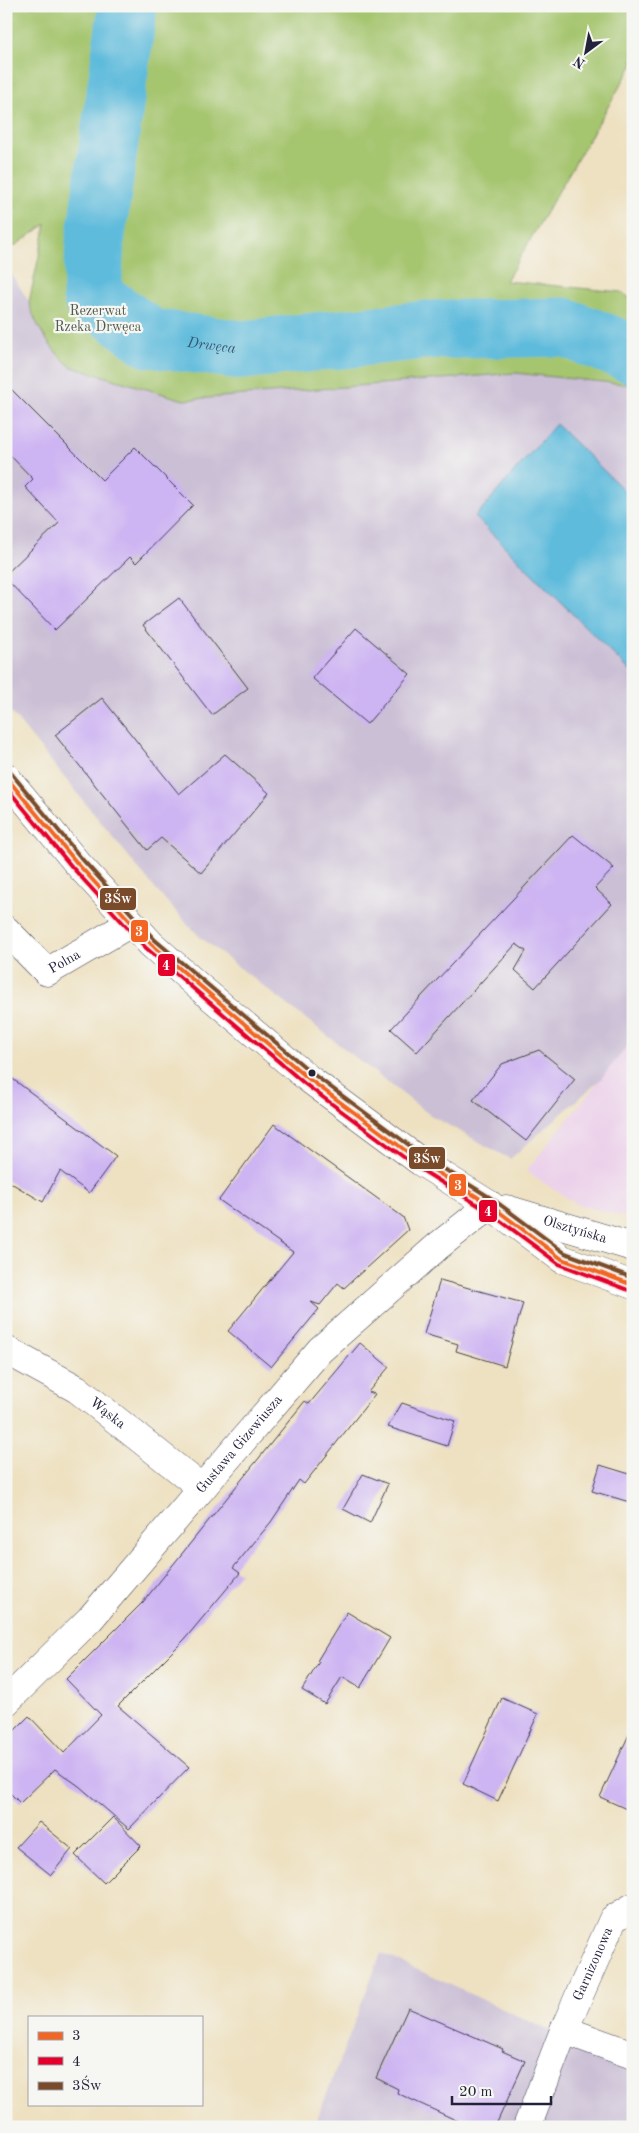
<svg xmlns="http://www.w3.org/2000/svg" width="639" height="2133" font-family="'Old Standard TT',serif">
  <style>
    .built { fill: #ecd1ea }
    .industrial { fill: #cbbfd5 }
    .green { fill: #a5c56e; stroke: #647454 }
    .water { fill: #5ebbdc; stroke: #406e8c }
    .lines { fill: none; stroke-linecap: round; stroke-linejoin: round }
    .river { stroke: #5ebbdc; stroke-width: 59 }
    .building { fill: #cdb4f2 }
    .minor-casing { stroke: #413f4f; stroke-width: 29 }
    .minor { stroke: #fff; stroke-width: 28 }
    .bus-1-casing { stroke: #f6f6f2; stroke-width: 8 }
    .bus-2-casing { stroke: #f6f6f2; stroke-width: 8 }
    .bus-3-casing { stroke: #f6f6f2; stroke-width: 8 }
    .bus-1 { stroke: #f26522; stroke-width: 4 }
    .bus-2 { stroke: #e4002b; stroke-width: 4 }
    .bus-3 { stroke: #7a4b2a; stroke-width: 4 }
    .bus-dot { fill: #22223b; stroke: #f6f6f2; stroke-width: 2 }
    .labels { text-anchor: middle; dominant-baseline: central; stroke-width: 4.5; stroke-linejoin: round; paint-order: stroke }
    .park-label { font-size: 14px; fill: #505b4d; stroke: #f6f6f2 }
    .street-label { font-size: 14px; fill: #22223b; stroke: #f6f6f2 }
    .water-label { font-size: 15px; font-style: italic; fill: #375873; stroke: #f6f6f2 }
    .line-badge { stroke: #f6f6f2; stroke-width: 2 }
    .badge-label { font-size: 14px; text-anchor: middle; font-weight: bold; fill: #fff }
  </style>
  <rect width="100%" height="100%" fill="#f6f6f2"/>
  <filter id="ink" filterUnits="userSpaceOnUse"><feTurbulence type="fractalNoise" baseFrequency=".02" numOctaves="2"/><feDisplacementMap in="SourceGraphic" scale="10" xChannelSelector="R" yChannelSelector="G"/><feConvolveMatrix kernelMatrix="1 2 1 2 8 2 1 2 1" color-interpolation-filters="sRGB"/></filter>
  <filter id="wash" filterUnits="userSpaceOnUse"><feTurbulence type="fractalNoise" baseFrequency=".0096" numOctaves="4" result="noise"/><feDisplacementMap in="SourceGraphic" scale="20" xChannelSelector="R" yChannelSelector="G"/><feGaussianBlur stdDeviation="1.12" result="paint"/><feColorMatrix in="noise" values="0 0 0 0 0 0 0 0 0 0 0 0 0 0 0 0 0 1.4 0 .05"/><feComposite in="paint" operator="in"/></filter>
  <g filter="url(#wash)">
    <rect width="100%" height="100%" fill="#eee1c1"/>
    <polygon class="built" points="633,1039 633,1219 576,1204 526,1171"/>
    <g class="industrial">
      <polygon points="6,265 29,302 32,314 60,359 72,367 184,400 515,373 633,385 633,1039 600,1080 510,1159 430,1115 200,937 156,890 6,706"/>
      <polygon points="381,1953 633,2069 633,2127 314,2127"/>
    </g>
    <path class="green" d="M6 6H633V64L506 281 621 292 633 300V385L515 373 184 400 72 367C54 355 34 324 29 302L46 224 6 252Z"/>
    <polygon class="water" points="556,424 633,499 633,669 630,671 475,517"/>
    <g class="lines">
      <path class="river" id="s1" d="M128 6 95 242 92 296 150 338 242 350 425 330 564 327 633 354"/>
    </g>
    <g id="blocks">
      <g class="building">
        <polygon points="6,384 102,480 135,447 193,505 136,563 130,557 55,630 6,579 6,574 59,523 25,487 33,479 6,451"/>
        <polygon points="179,598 248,688 212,715 143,625"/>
        <polygon points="356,628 410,674 367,724 312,678"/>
        <polygon points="102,698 179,794 225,754 269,793 201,873 161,838 147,850 55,735"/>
        <polygon points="573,835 614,868 595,888 612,904 535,988 515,970 526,951 516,944 417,1052 391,1029"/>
        <polygon points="539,1050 575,1079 526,1141 473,1100 502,1064"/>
        <polygon points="6,1074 116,1156 89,1193 60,1171 43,1202 6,1180"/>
        <polygon points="274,1124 403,1217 408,1230 344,1288 338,1283 320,1305 311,1302 319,1309 271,1367 228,1331 293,1252 219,1200"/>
        <polygon points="440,1280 523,1303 505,1366 456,1351 458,1344 424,1334"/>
        <polygon points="360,1343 389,1367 368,1392 375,1394 304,1484 299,1480 271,1522 233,1568 240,1573 184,1640 118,1706 189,1767 129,1829 79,1786 55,1769 20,1803 6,1789 6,1739 29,1716 64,1753 101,1715 66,1679 143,1602 305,1401 309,1404"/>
        <polygon points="402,1403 455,1421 447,1446 388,1427"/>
        <polygon points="600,1465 633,1475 633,1503 592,1491"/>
        <polygon points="363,1474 388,1484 370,1523 343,1509"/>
        <polygon points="347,1612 390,1638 360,1688 342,1677 325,1704 302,1690 319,1662 317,1661"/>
        <polygon points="502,1698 538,1714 498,1801 463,1784"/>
        <polygon points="633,1726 633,1812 600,1797"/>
        <polygon points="113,1817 141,1846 104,1883 75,1855"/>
        <polygon points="39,1822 72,1849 51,1875 16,1847"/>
        <polygon points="408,2008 503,2049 502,2051 525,2061 495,2127 471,2127 397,2093 398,2089 376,2078"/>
      </g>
    </g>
  </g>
  <g filter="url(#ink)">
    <use href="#blocks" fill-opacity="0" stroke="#413f4f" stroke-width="1"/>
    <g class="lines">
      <defs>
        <g id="minor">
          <polyline points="6,777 77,863 151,944 198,986 309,1079 421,1162 490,1205 562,1259 633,1285"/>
          <path id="s2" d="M6 930 47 972 131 923"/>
          <path id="s3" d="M506 1209 633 1247"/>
          <path id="s4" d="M6 1350 77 1389 202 1488"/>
          <path id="s5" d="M6 1702 90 1619 320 1350 438 1246 490 1205"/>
          <path id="s6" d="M564 2030 613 1919 633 1907"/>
          <polyline points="527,2127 564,2030 633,2055"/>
        </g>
      </defs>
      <use href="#minor" class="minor-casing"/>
      <use href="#minor" class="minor"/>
      <defs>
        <polyline id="bus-1" points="6,777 77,863 151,944 309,1079 421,1162 490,1205 562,1259 633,1285"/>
        <polyline id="bus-2" points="6,787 72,867 146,948 305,1084 417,1167 486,1210 559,1264 631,1291"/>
        <polyline id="bus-3" points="11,773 82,859 155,940 313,1074 425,1157 494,1200 565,1253 633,1278"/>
      </defs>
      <use href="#bus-1" class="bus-1-casing"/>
      <use href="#bus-2" class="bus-2-casing"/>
      <use href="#bus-3" class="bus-3-casing"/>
      <use href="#bus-1" class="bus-1"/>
      <use href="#bus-2" class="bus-2"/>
      <use href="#bus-3" class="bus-3"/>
    </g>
  </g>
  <circle class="bus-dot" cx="312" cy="1073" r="4.5"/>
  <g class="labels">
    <g class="park-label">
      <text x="98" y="311">Rezerwat<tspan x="98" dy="16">Rzeka Drwęca</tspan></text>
    </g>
    <g class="street-label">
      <text stroke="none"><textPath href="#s2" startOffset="79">Polna</textPath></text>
      <text stroke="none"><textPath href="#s3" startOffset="72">Olsztyńska</textPath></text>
      <text stroke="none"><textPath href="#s4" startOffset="120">Wąska</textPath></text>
      <text stroke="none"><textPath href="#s5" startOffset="348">Gustawa Gizewiusza</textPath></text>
      <text stroke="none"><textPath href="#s6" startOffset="72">Garnizonowa</textPath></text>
    </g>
    <g class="water-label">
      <text stroke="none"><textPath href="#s1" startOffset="426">Drwęca</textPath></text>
    </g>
  </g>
  <g class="line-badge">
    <rect x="99" y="887" width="38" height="24" rx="5" fill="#7a4b2a"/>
    <rect x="130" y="919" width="19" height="24" rx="5" fill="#f26522"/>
    <rect x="157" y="953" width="19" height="24" rx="5" fill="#e4002b"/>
    <rect x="408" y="1146" width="38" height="24" rx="5" fill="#7a4b2a"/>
    <rect x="448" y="1173" width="19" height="24" rx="5" fill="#f26522"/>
    <rect x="478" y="1199" width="20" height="24" rx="5" fill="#e4002b"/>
  </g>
  <g class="badge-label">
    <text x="118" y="903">3Św</text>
    <text x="139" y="936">3</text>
    <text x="166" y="970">4</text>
    <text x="427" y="1163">3Św</text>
    <text x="458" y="1190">3</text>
    <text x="488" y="1216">4</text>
  </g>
  <rect width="639" height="2133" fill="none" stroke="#f6f6f2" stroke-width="25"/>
  <rect x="28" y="2016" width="175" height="90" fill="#f6f6f2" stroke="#a1a1a9"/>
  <rect x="38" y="2032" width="25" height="8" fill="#f26522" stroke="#a1a1a9"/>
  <text x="72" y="2040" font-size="15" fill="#22223b">3</text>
  <rect x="38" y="2057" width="25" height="8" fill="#e4002b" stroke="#a1a1a9"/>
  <text x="72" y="2066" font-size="15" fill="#22223b">4</text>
  <rect x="38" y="2082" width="25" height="8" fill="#7a4b2a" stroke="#a1a1a9"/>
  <text x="72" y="2090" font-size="15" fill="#22223b">3Św</text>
  <g transform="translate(586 52) rotate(212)" stroke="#f6f6f2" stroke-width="4" paint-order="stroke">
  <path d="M0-4L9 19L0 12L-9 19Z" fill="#22223b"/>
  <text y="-8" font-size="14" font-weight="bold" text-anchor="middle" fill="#22223b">N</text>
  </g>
  <path d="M452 2096v8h99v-8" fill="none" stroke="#22223b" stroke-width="2.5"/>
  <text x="459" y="2096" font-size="15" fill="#22223b" stroke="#f6f6f2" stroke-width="4" paint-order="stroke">20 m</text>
</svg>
